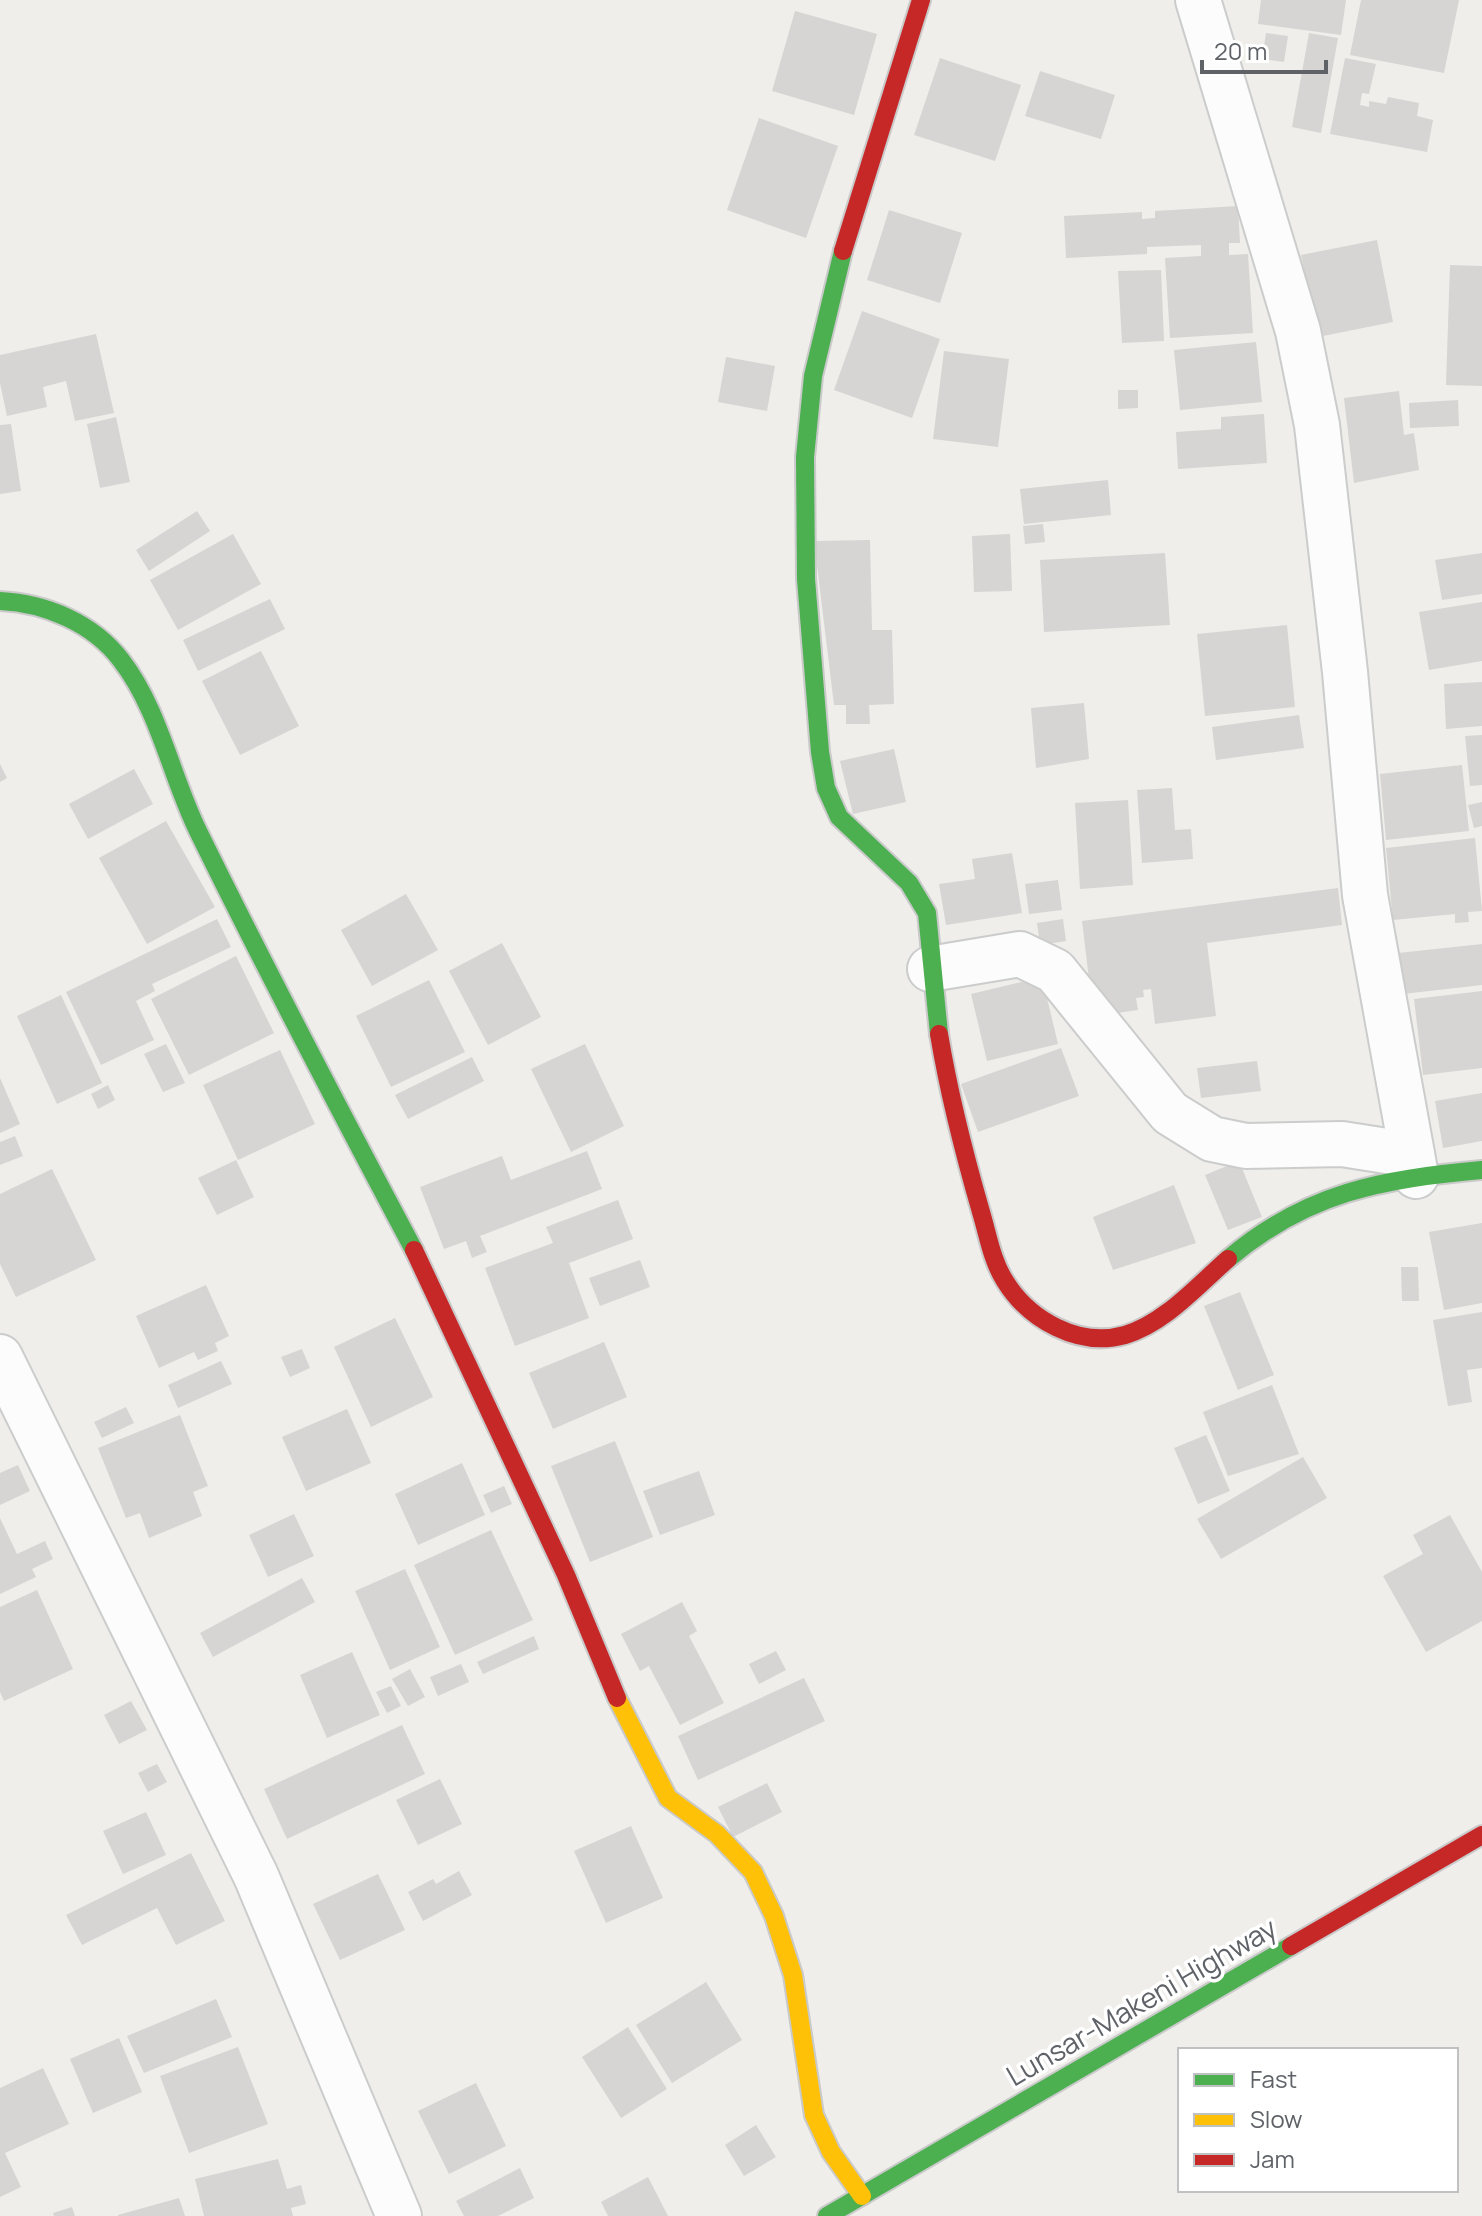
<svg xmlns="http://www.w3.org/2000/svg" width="1482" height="2216" font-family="Manrope,sans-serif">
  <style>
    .building { fill: #d6d5d3 }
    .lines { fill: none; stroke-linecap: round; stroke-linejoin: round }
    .street-casing { stroke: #cbcccc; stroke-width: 48 }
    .fast-casing { stroke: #cacacb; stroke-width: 22 }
    .slow-casing { stroke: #cacacb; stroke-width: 22 }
    .jam-casing { stroke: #cacacb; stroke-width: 22 }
    .street { stroke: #fdfcfc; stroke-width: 44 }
    .fast { stroke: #4caf50; stroke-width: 18 }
    .slow { stroke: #ffc107; stroke-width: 18 }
    .jam { stroke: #c62828; stroke-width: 18 }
    .labels { text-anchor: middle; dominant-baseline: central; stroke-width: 7; stroke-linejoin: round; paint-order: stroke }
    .street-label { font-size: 28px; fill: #5f6368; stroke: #fff }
  </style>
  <rect width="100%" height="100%" fill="#efeeea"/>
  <g class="building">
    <polygon points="1261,0 1346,0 1341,35 1258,24"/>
    <polygon points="1361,0 1459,0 1444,73 1350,55"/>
    <polygon points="795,11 877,34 854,115 772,91"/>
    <polygon points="1266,33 1288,36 1284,62 1262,59"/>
    <polygon points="1309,33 1338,38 1321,133 1292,127"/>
    <polygon points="940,58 1021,85 995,161 914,135"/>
    <polygon points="1345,58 1376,64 1369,94 1362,93 1360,105 1369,107 1369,101 1386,104 1388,97 1419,103 1417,116 1433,120 1427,152 1330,134"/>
    <polygon points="1040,71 1115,95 1101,139 1025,116"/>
    <polygon points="759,118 838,146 806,238 727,210"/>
    <polygon points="1238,206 1240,243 1229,243 1229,255 1248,254 1253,333 1170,338 1165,258 1201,256 1201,245 1147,247 1147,254 1066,258 1064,216 1142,212 1142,219 1155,218 1155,211"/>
    <polygon points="889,210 962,233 940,303 867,280"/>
    <polygon points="1377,240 1393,322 1318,337 1301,255"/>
    <polygon points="1450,265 1482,266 1482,386 1446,385"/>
    <polygon points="1161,270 1164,341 1122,343 1118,271"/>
    <polygon points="862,311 940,339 912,418 834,390"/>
    <polygon points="96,334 114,413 75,421 66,381 43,387 47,407 7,416 0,383 0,355"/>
    <polygon points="1256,342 1262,402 1180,410 1174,350"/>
    <polygon points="944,351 1009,359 998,447 933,439"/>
    <polygon points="726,357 775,366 767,411 718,402"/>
    <polygon points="1118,390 1138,390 1138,408 1118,409"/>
    <polygon points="1399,391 1404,435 1414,433 1419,470 1354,483 1344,398"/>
    <polygon points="1458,400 1459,426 1410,428 1409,403"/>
    <polygon points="1264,414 1267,463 1178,469 1176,432 1221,429 1221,417"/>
    <polygon points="116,417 130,482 100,488 87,424"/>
    <polygon points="11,424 21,491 0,494 0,425"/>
    <polygon points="1108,480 1111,515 1024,524 1020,489"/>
    <polygon points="197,511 210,531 149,571 136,550"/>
    <polygon points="1043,524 1045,542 1025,544 1023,526"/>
    <polygon points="233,534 261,584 178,630 150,580"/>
    <polygon points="1010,534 1012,591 974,592 972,536"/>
    <polygon points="870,540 872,630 892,630 894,704 869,705 870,724 846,724 846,705 834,705 814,541"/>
    <polygon points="1165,553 1170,625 1044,632 1040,560"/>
    <polygon points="1482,553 1482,594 1442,600 1435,560"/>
    <polygon points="270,599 285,629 198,671 183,640"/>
    <polygon points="1482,602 1482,661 1429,670 1419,612"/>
    <polygon points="1287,625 1295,707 1205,716 1197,634"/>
    <polygon points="261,651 299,726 240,755 202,681"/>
    <polygon points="1482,682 1482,726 1446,729 1444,684"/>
    <polygon points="1084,703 1089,759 1036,768 1031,708"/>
    <polygon points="1299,715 1304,748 1216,760 1212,727"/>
    <polygon points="1482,735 1482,785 1470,786 1465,736"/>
    <polygon points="894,749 906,802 853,814 840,761"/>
    <polygon points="0,764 7,778 0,782"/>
    <polygon points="1462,765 1469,831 1386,840 1380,774"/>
    <polygon points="134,769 153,804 88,839 69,804"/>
    <polygon points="1172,788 1175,830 1191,829 1193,859 1142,863 1137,790"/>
    <polygon points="1128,800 1133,885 1080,889 1075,803"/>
    <polygon points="1482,802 1482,826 1474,828 1468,805"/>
    <polygon points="166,821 215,907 147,944 99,858"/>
    <polygon points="1475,838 1482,911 1468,912 1469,922 1455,923 1455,914 1393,920 1386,848"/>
    <polygon points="1012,853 1022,913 946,925 939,884 975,879 972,859"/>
    <polygon points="1058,880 1062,910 1029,914 1025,884"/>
    <polygon points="1338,888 1342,925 1207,943 1216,1016 1155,1024 1151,989 1143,990 1144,997 1136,998 1138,1010 1110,1014 1092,1004 1082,921"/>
    <polygon points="406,894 438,950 372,986 341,930"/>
    <polygon points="217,919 231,947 152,984 155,991 136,1001 154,1040 101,1065 66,992"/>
    <polygon points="1063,919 1066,941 1040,945 1037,923"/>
    <polygon points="502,943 541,1017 488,1045 449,971"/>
    <polygon points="1482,944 1482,985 1403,994 1398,953"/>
    <polygon points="236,956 274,1033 189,1075 151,999"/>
    <polygon points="1042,977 1058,1044 987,1061 971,994"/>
    <polygon points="429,980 465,1052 391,1087 356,1016"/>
    <polygon points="1482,991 1482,1068 1423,1075 1414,999"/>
    <polygon points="61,995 102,1083 57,1104 17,1016"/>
    <polygon points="166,1044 185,1083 163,1092 144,1054"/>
    <polygon points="585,1044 624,1126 571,1152 531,1069"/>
    <polygon points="1061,1048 1079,1096 978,1132 961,1084"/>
    <polygon points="280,1050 315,1124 238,1160 203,1085"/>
    <polygon points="472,1057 484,1081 408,1119 395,1095"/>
    <polygon points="1257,1061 1261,1091 1201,1098 1197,1068"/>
    <polygon points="0,1078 20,1124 0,1133"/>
    <polygon points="108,1085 115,1100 98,1109 91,1094"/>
    <polygon points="1482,1093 1482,1141 1443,1148 1435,1101"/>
    <polygon points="15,1136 23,1156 0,1165 0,1142"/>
    <polygon points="587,1151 602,1189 480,1236 487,1252 472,1258 466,1241 444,1249 420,1187 502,1156 511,1180"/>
    <polygon points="236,1160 254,1197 217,1215 198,1178"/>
    <polygon points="1239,1161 1262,1217 1228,1230 1205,1175"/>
    <polygon points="52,1169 96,1260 16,1297 0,1264 0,1194"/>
    <polygon points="1174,1185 1196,1243 1113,1270 1093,1217"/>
    <polygon points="618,1200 633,1239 569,1263 589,1318 515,1346 485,1268 553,1243 546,1227"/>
    <polygon points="1482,1223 1482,1303 1444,1310 1429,1232"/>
    <polygon points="640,1260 650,1287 600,1306 589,1278"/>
    <polygon points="1401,1267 1418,1267 1419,1301 1402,1301"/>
    <polygon points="206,1285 229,1336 215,1343 218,1351 198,1360 194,1352 159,1368 136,1316"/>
    <polygon points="1240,1292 1274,1375 1238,1390 1204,1306"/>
    <polygon points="1482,1312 1482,1368 1467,1370 1472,1402 1448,1406 1433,1320"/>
    <polygon points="395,1318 433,1397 371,1427 334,1347"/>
    <polygon points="604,1342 627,1397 553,1429 529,1373"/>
    <polygon points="302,1349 310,1368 290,1377 281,1357"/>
    <polygon points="221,1361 232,1384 178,1408 168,1385"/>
    <polygon points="1272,1385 1299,1454 1228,1476 1203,1412"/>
    <polygon points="126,1407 134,1423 102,1438 94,1422"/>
    <polygon points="347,1409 371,1463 306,1491 282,1437"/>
    <polygon points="180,1415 208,1486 193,1492 202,1516 149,1538 140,1513 126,1518 98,1448"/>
    <polygon points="1206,1435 1230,1491 1198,1504 1174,1448"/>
    <polygon points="615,1441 653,1537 590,1562 551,1466"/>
    <polygon points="1303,1457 1327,1498 1221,1559 1197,1519"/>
    <polygon points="462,1463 485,1515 418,1545 395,1494"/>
    <polygon points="18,1465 30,1491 0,1505 0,1473"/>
    <polygon points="699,1471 715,1515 660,1535 643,1491"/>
    <polygon points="504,1486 512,1504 491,1513 483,1495"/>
    <polygon points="294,1514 314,1556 268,1577 249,1535"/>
    <polygon points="1450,1515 1482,1572 1482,1621 1426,1652 1383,1576 1423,1554 1413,1535"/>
    <polygon points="0,1518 17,1554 45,1541 53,1559 32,1569 36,1577 0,1594"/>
    <polygon points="491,1530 533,1620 455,1655 414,1565"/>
    <polygon points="405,1569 440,1647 390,1670 355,1591"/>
    <polygon points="302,1578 315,1602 213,1657 200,1633"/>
    <polygon points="37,1590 73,1669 4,1701 0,1692 0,1607"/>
    <polygon points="682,1602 697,1631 689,1636 724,1703 680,1725 649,1666 640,1671 621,1634"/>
    <polygon points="534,1636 539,1649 483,1674 477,1662"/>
    <polygon points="776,1651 786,1670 759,1684 749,1664"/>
    <polygon points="352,1652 380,1715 327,1738 300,1675"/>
    <polygon points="461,1664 469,1682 438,1696 430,1677"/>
    <polygon points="410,1669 425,1697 408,1706 392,1679"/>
    <polygon points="804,1678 825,1721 698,1780 678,1736"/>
    <polygon points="391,1686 401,1706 387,1713 376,1692"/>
    <polygon points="131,1701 147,1730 119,1744 104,1715"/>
    <polygon points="402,1725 425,1774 287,1839 264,1789"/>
    <polygon points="157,1764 167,1782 148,1792 138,1773"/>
    <polygon points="440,1779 462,1824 418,1845 396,1800"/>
    <polygon points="767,1783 782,1812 733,1837 718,1807"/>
    <polygon points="146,1812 166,1855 123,1874 103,1831"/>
    <polygon points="631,1826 663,1898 606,1923 574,1851"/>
    <polygon points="191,1853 225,1921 176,1945 157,1908 82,1945 66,1915"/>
    <polygon points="459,1871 472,1895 423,1921 408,1892 433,1879 436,1884"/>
    <polygon points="378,1874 405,1930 340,1960 313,1904"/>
    <polygon points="706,1982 742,2040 672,2083 636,2025"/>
    <polygon points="216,1999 232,2037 144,2073 127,2036"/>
    <polygon points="628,2027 667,2089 621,2118 582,2057"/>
    <polygon points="119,2038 142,2092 93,2113 70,2059"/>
    <polygon points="238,2047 268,2124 189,2153 160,2076"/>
    <polygon points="43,2068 69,2124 5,2153 21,2187 0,2197 0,2088"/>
    <polygon points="476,2083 506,2146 449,2174 418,2111"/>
    <polygon points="756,2125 776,2157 744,2176 725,2145"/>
    <polygon points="278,2159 287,2189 301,2185 306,2204 291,2208 293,2216 204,2216 195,2179"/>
    <polygon points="520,2168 534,2198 498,2216 464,2216 456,2201"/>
    <polygon points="648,2177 668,2216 608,2216 601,2202"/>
    <polygon points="179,2198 185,2216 118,2216 118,2215"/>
    <polygon points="72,2207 75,2216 54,2216 53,2213"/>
  </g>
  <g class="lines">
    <defs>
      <g id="street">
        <polyline points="1198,0 1298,331 1317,425 1345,672 1365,895 1416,1176"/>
        <polyline points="930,969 1020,954 1055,971 1170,1113 1212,1139 1246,1146 1342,1144 1412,1155"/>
        <polyline points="0,1357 256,1876 399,2216"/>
      </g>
      <g id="fast">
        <polyline points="843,251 813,376 805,457 806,579 820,752 826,788 839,817 909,883 927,913 939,1034"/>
        <path d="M0 601C45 603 93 623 121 660 159 709 171 776 198 831 267 972 340 1111 414 1250"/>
        <path d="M1228 1259C1307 1192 1382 1179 1482 1170"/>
        <polyline points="827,2216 1291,1946"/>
      </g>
      <polyline id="slow" points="617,1698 668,1798 717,1834 753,1872 774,1916 793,1975 814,2115 831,2152 862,2196"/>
      <g id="jam">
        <polyline points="843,251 921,0"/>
        <path d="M939 1034C949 1094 964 1153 981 1212 988 1235 992 1261 1005 1281 1029 1320 1079 1348 1125 1335 1165 1323 1197 1286 1228 1259"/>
        <polyline points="414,1250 566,1575 617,1698"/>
        <polyline points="1291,1946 1482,1835"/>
      </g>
    </defs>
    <use href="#street" class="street-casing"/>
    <use href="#fast" class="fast-casing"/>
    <use href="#slow" class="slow-casing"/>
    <use href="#jam" class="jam-casing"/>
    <use href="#street" class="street"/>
    <use href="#fast" class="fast"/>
    <use href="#slow" class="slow"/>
    <use href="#jam" class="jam"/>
  </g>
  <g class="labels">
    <g class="street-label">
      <text transform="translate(1141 2001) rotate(-30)">Lunsar-Makeni Highway</text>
    </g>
  </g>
  <rect x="1178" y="2048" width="280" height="144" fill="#ffffff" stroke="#bfc1c3" stroke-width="2"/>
  <rect x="1194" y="2074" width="40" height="12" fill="#4caf50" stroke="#bfc1c3" stroke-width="2"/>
  <text x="1250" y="2088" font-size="24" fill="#5f6368">Fast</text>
  <rect x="1194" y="2114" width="40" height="12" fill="#ffc107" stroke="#bfc1c3" stroke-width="2"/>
  <text x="1250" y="2128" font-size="24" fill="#5f6368">Slow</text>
  <rect x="1194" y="2154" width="40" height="12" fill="#c62828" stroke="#bfc1c3" stroke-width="2"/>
  <text x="1250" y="2168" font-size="24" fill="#5f6368">Jam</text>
  <path d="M1202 60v12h124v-12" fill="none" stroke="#5f6368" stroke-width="4"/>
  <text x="1214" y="60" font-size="24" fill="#5f6368" stroke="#ffffff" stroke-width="6" paint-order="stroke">20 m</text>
</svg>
